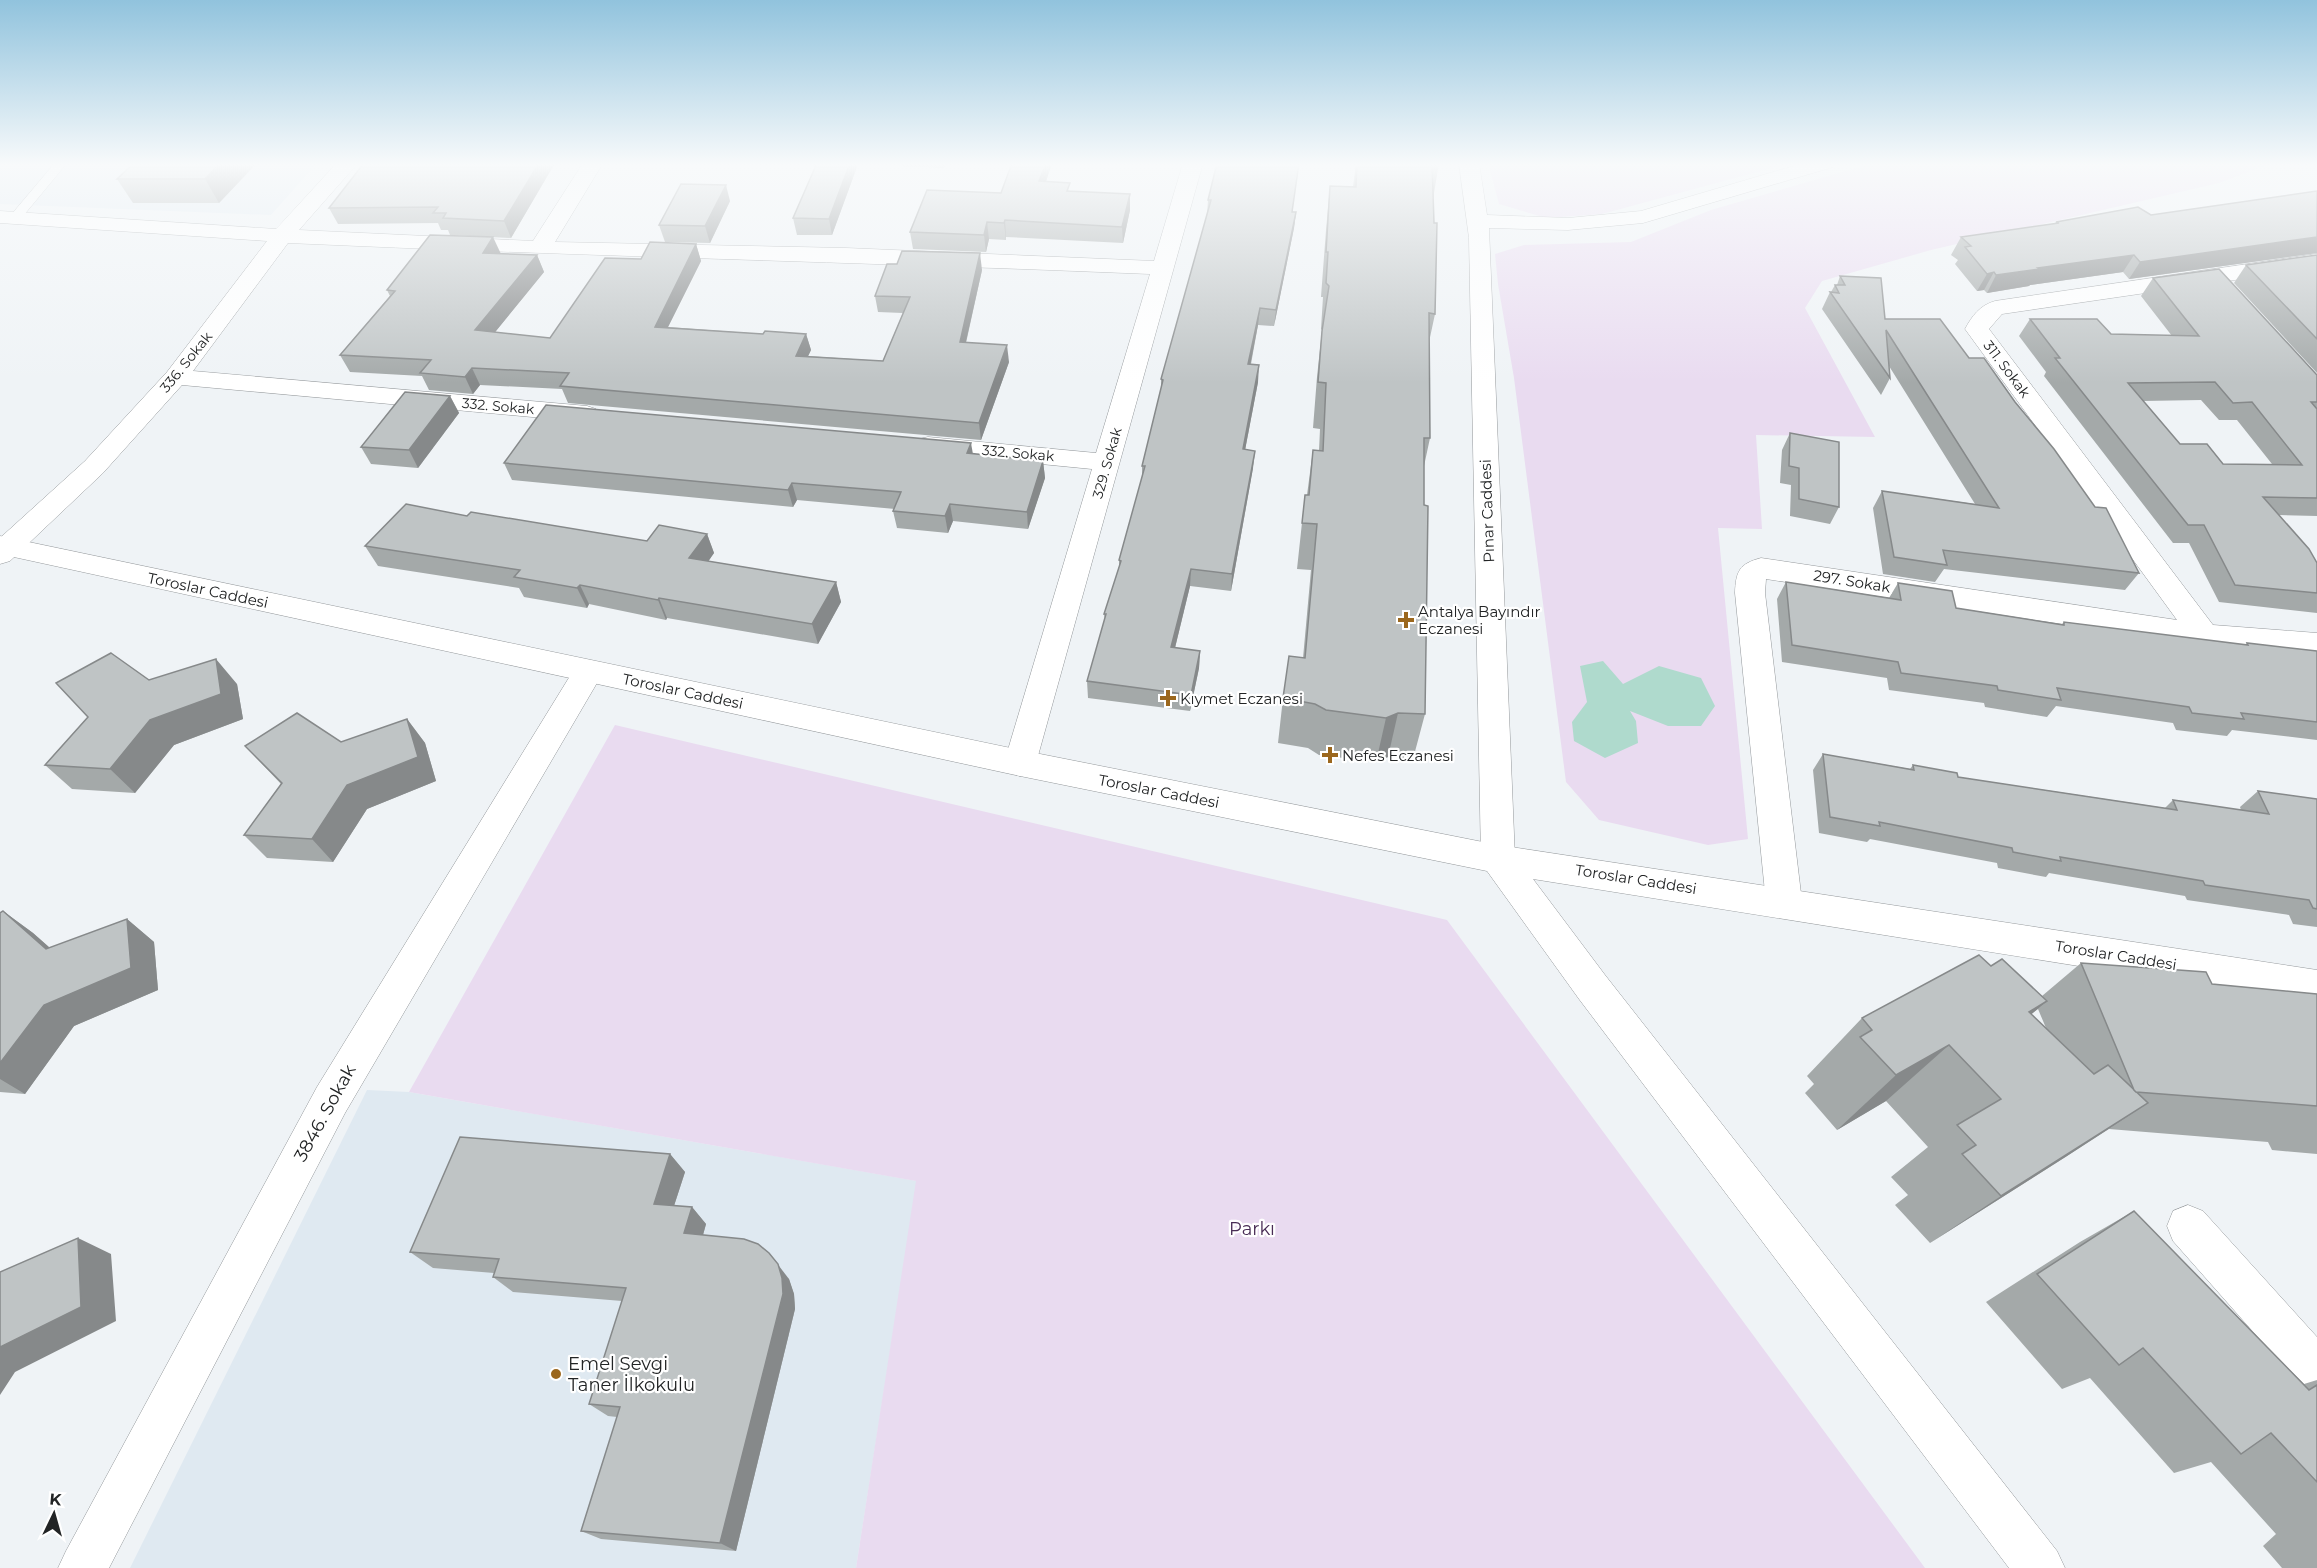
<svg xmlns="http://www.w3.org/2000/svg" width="2317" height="1568" font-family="Montserrat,sans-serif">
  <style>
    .built { fill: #dfe9f1 }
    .green { fill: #e9dbf0 }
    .water { fill: #afdacd }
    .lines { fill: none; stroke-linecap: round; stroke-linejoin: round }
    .lane-casing { stroke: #94989b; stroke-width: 1 }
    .street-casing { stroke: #94989b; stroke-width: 1 }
    .secondary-casing { stroke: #94989b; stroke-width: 1 }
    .lane { fill: #fff; fill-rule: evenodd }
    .street { fill: #fff; fill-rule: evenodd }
    .secondary { fill: #fff; fill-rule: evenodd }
    .wall { fill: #a4a9a9; fill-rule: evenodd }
    .shaded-wall { fill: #86898a }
    .building { fill: #bfc4c5; stroke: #86898a; stroke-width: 1.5; fill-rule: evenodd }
    .poi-dot { fill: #9b671d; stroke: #fff; stroke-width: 2 }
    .labels { text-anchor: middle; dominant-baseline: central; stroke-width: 4.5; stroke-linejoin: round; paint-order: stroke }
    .far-street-label { font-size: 14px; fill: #222425; stroke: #fff }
    .street-label { font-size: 15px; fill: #222425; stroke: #fff }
    .poi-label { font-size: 15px; fill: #222425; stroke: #fff; text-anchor: start }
    .near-street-label { font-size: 18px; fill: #222425; stroke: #fff }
    .near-park-label { font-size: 18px; fill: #482c55; stroke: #fff }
    .near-poi-label { font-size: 18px; fill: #222425; stroke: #fff; text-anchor: start }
  </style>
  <rect width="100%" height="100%" fill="#eff3f6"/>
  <g class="built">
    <polygon points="0,163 317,163 271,215 0,204"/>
    <polygon points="367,1090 409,1092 917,1181 856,1568 130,1568"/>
  </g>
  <g class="green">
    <polygon points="1491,163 1790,163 1602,214 1546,218 1499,204 1490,170"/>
    <polygon points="1873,163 2272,163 2219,183 1931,250 1822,281 1805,308 1875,437 1756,435 1762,529 1718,528 1748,839 1708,845 1599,820 1566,782 1514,378 1498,284 1495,254 1524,245 1631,242 1711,210"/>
    <polygon points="615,725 1447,920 1925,1568 856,1568 916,1181 409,1092"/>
  </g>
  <polygon class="water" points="1603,661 1623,684 1659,666 1701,678 1715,706 1701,726 1668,726 1630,711 1636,721 1638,743 1605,758 1574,741 1572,722 1587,702 1580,666"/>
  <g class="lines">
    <defs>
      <polygon id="lane" points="55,163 67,163 19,221 11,221 9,218 11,215"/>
      <g id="street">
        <path d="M337 163H358L299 230 533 241 583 163H603L555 242 846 248 1154 261 1183 163H1203L1036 763 1032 772 1020 776 1008 772 1004 763 1092 469 928 453 919 451 915 445 919 439 928 437 1096 453 1150 274C862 262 575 256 288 243L193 371 587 406 596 409 600 414 596 419 587 422 182 385 103 473 10 561 0 564V538L85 461 167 372 267 241 0 223V211L276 229Z"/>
        <polygon points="1459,163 1479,163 1487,215 1568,218 1641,211 1804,163 1836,163 1833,167 1643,223 1568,230 1489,228 1515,859 1510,869 1498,873 1486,869 1481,859 1469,238"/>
        <path d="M2317 254V268L2002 314 1989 329 2213 625 2317 633V655L2204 646 1766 579 1765 593 1802 902 1797 913 1784 917 1771 913 1766 902 1735 593C1736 571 1739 564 1761 558L2177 620 1965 329C1972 316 1980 305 1995 301Z"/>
        <polygon points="589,660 600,663 604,671 345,1113 109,1568 58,1568 66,1551 317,1087 578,663"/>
        <polygon points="2188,1205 2203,1211 2317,1337 2317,1393 2301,1386 2173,1241 2167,1226 2173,1211"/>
      </g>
      <polygon id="secondary" points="0,536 1020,750 1498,845 2317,970 2317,1004 1533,879 1605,975 2057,1551 2065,1568 2009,1568 1579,999 1487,871 1020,776 0,554"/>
    </defs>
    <use href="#lane" class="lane-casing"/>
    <use href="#street" class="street-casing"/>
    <use href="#secondary" class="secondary-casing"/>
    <use href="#lane" class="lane"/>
    <use href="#street" class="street"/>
    <use href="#secondary" class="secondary"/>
  </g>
  <g class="wall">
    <polygon points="257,163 219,203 133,203 117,179"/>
    <polygon points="555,163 511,238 450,235 448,230 441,230 438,223 338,224 329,208"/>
    <polygon points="817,163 946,163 944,168 858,164 832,235 797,235 793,218"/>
    <polygon points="1052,163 1046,181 1070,191 1130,210 1123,243 1006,237 1006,240 989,239 986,252 913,249 910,232 1001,193"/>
    <polygon points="1356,163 1439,163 1433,199 1435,314 1429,342 1430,438 1424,466 1425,714 1413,759 1388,757 1376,762 1319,755 1308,748 1278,743 1283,698 1303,658 1311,570 1297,569 1305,495 1307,495 1313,450 1319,451 1320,429 1313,428 1317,377 1322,330 1321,329 1323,297 1321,297 1326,230 1330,186 1353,187"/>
    <polygon points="2317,191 2317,253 2129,279 2123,272 2030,285 2029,286 1987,293 1984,290 1977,291 1955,264 1958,260 1951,255 1961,237 2055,224 2056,222 2151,215"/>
    <polygon points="1208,200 1296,212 1294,228 1274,326 1258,325 1251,364 1258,382 1245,450 1253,468 1231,591 1190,586 1175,648 1200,651 1199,668 1190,711 1088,698 1087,681 1105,620 1104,614 1119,567 1119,560 1142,477 1142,466 1161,388 1161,379 1207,215"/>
    <polygon points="730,201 710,243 665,242 659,225"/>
    <polygon points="696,244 701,261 668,327 763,334 806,334 811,350 808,356 883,361 903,313 878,312 875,296 982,270 966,343 1009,362 981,440 568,403 562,389 480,385 473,394 429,390 422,376 350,372 340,355 390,296 387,290 501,254 537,255 544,272 495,332 550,338 641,259"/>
    <polygon points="2317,255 2317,373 2234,283 2246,265"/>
    <polygon points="1840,276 1885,319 1969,358 2015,402 2139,573 2125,590 1944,569 1935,582 1883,574 1873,508 1882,491 1975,504 1889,366 1890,378 1881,395 1822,309 1830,292 1831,292 1835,285 1837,285"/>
    <path d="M2153 278 2317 375V516L2279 515 2317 563V613L2219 602 2189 543H2173L2044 376 2046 372 2019 336 2030 319 2111 334 2172 336 2141 296ZM2201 400 2219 420H2237L2272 464H2223L2180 444 2143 401Z"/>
    <polygon points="450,396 459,413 418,468 371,464 361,447"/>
    <polygon points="1790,433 1839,507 1830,524 1790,516 1791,485 1780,483 1782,450"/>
    <polygon points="973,454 1043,461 1045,478 1028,529 953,521 948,533 897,528 893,511 895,509 797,500 793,507 512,480 504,463"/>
    <polygon points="707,534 714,553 708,561 836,582 841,602 818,644 667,618 666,620 589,604 587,608 524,597 519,588 378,566 365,546 647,541"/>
    <polygon points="1786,582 1889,598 1898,583 1956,608 2062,624 2064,622 2245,645 2247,643 2317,651 2317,740 2232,730 2227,736 2176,730 2173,723 2056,706 2047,717 1985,707 1984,703 1889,690 1887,678 1782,662 1777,599"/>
    <polygon points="149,680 237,684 243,719 174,745 135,793 72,789 45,765 88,717"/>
    <polygon points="407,719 425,743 436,781 367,809 333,862 267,858 244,835 281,784 245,746 341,742"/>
    <polygon points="1823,754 1910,769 1913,765 1958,777 2165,808 2173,800 2241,810 2240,807 2258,791 2317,799 2317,927 2293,924 2289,915 2187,900 2185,896 2049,873 2046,877 1998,868 1997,863 1870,839 1867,842 1819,833 1813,770"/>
    <polygon points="3,911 33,933 50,948 127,919 154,942 158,990 74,1026 25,1094 0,1092 0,913"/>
    <path d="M2081 963 2212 984 2317 994V1154L2272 1150 2268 1142 2109 1129 2067 1156 1930 1243 1895 1205 1908 1195 1891 1177 1928 1147 1886 1101 1837 1130 1805 1093 1814 1084 1807 1076 1862 1018 1991 966 2042 996ZM2038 1009 2046 1028 2031 1014Z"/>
    <polygon points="670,1154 685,1172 674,1206 692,1207 706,1224 703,1235 789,1279 794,1294 795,1309 736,1551 601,1539 581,1531 617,1417 608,1416 589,1404 622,1301 513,1292 493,1277 494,1273 433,1268 410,1252"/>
    <polygon points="2134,1211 2304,1384 2317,1380 2317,1568 2282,1568 2263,1546 2276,1534 2211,1462 2174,1473 2090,1378 2062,1389 1986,1302 2080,1242"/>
  </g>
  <g class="shaded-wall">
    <polygon points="220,163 257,163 219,203 205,179"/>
    <polygon points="539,163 555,163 511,238 504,221"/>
    <polygon points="850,163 858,164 832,235 829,219"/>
    <polygon points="1046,163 1052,163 1041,197 1039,181"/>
    <polygon points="726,185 730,201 710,243 705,226"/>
    <polygon points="1130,194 1130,210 1123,243 1122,227"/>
    <polygon points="1296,212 1294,228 1274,326 1276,310"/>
    <polygon points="1005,220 1006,237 1006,240 1004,223"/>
    <polygon points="987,222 989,239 986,252 984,235"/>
    <polygon points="493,237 501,254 483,253"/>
    <polygon points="2317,237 2317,253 2129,279 2140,262"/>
    <polygon points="696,244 701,261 660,343 655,327"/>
    <polygon points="980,253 982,270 962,359 960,342"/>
    <polygon points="537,255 544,272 483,347 475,330"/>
    <polygon points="2134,255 2123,272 2030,285 2029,286 1987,293 1996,275 2038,268"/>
    <polygon points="1994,272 1984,290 1977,291 1987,274"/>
    <polygon points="1260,308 1258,325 1247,381 1248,364"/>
    <polygon points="806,334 811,350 800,373 796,356"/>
    <polygon points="1007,345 1009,362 981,440 979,423"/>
    <polygon points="1259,365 1258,382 1242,466 1243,449"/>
    <polygon points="472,368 480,385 473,394 465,377"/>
    <polygon points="450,396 459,413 418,468 409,450"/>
    <polygon points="971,443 974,460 967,453"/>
    <polygon points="1255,451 1253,468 1231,591 1232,574"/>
    <polygon points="1043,461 1045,478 1028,529 1027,512"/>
    <polygon points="792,483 797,500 793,507 788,490"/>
    <polygon points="950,504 953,521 948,533 945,516"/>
    <polygon points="707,534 714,553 697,578 689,558"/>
    <polygon points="1191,569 1190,586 1171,664 1171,647"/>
    <polygon points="836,582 841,602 818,644 812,624"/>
    <polygon points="580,585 589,604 587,608 577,588"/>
    <polygon points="659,598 667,618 666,620 658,600"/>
    <polygon points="1200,651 1199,668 1190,711 1191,695"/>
    <polygon points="216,659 237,684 243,719 174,745 135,793 110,769 150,720"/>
    <polygon points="1398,713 1388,757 1376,762 1386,718"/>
    <polygon points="407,719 425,743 436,781 367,809 333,862 312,839 347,785"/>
    <polygon points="3,911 33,933 76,971 46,949"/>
    <polygon points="127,919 154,942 158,990 74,1026 25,1094 0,1079 0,1063 44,1005"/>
    <polygon points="2047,1001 1978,1060 2029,1012"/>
    <polygon points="1949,1045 1886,1101 1837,1130 1896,1075"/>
    <polygon points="2148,1103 2067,1156 1930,1243 2001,1196"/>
    <polygon points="670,1154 685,1172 669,1221 654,1204"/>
    <polygon points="692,1207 706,1224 699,1249 684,1233"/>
    <polygon points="78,1238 111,1254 116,1321 15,1372 0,1395 0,1347"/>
    <polygon points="769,1253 789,1279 794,1294 795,1309 736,1551 720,1543"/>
  </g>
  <g class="building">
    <polygon points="134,163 220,163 205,179 117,179"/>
    <polygon points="364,163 539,163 504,221 443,218 446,213 433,213 438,207 329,208"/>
    <polygon points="817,163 850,163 829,219 793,218"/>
    <polygon points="1012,163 1046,163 1039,181 1070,183 1067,191 1130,194 1122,227 1005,220 1004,223 987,222 984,235 910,232 927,190 1001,193"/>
    <polygon points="1217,163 1299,163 1292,212 1296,212 1276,310 1260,308 1248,364 1259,365 1243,449 1255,451 1232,574 1191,569 1171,647 1200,651 1191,695 1087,681 1106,614 1104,614 1121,561 1119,560 1145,466 1142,466 1163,380 1161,379 1211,200 1208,200"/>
    <polygon points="1357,163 1439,163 1432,163 1434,223 1437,223 1435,314 1429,313 1430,438 1424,438 1424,505 1428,506 1425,714 1398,713 1386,718 1326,710 1315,704 1283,698 1289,656 1305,658 1317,524 1302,523 1305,495 1309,495 1313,450 1323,451 1326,383 1318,382 1322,331 1329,286 1326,283 1328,252 1326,252 1330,186 1356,187"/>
    <polygon points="681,184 726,185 705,226 659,225"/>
    <polygon points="2317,191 2317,237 2140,262 2134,255 2038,268 2040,269 1996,275 1994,272 1987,274 1965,247 1971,246 1961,237 2059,223 2056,222 2138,207 2151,215"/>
    <polygon points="430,235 493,237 483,253 537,255 475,330 550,338 605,258 641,259 650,242 696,244 655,327 763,334 765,331 806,334 796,356 883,361 910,297 875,296 887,264 897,264 902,251 980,253 960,342 1007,345 979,423 560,386 569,373 472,368 465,377 420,373 431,360 340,355 395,291 387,290"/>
    <polygon points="2317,255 2317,339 2246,265"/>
    <path d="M2219 269 2317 375V402H2311L2317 409V498L2263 497 2309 549 2317 563V593L2235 585 2204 525H2188L2055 358H2060L2030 319H2097L2111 334 2199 336 2153 278ZM2215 382 2233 403 2252 402 2302 465 2223 464 2207 444H2180L2128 383Z"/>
    <polygon points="1840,276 1881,278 1885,319 1940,319 1969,358 1984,358 2015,402 2054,449 2095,507 2106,508 2139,573 1943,550 1947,565 1894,557 1882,491 1999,508 1886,330 1890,378 1830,292 1839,293 1835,285 1845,285"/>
    <polygon points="405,392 450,396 409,450 361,447"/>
    <polygon points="546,405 971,443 967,453 1043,461 1027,512 950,504 945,516 893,511 901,492 792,483 788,490 504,463"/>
    <polygon points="1790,433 1839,442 1839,507 1799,499 1799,468 1789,466"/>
    <polygon points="406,504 467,516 471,512 647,541 659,525 707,534 689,558 836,582 812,624 659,598 658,600 580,585 577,588 514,577 520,570 365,546"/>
    <polygon points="1786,582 1901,600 1898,583 1952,591 1956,608 2064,625 2064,622 2248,645 2247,643 2317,651 2317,722 2241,713 2244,719 2192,713 2189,707 2057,688 2061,700 1998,690 1997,686 1901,673 1898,662 1792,645"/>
    <polygon points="111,653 149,680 216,659 221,694 150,720 110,769 45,765 88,717 56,683"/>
    <polygon points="297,713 341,742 407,719 418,757 347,785 312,839 244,835 282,783 245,746"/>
    <polygon points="1823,754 1914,770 1913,765 1957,773 1958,777 2177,810 2173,800 2269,814 2258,791 2317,799 2317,909 2313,908 2309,900 2205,885 2203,881 2060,857 2061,861 2013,852 2012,848 1879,822 1880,826 1830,817"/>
    <polygon points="3,911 46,949 127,919 131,968 44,1005 0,1063 0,913"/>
    <polygon points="1979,955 1991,966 2002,959 2047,1001 2029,1012 2094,1074 2108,1065 2148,1103 2001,1196 1962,1154 1976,1145 1957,1125 2001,1099 1949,1045 1896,1075 1860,1037 1872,1030 1862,1018"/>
    <polygon points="2081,963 2206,972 2212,984 2317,994 2317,1106 2136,1092 2134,1090"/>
    <polygon points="460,1137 670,1154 654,1204 692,1207 684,1233 744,1239 758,1244 769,1253 778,1264 782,1278 783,1294 720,1543 581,1531 620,1407 589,1404 626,1288 493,1277 499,1259 410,1252"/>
    <polygon points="2134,1211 2309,1390 2317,1385 2317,1482 2271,1433 2241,1454 2143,1348 2119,1365 2037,1274"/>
    <polygon points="78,1238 81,1307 0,1347 0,1272"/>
  </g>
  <linearGradient id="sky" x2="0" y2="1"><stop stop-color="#91c3dd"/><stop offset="0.43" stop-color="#f8fafb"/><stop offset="1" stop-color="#f8fafb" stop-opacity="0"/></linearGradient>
  <rect width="2317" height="383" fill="url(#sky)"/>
  <g class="poi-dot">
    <path d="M1403 611h6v6h6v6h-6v6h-6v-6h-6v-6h6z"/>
    <path d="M1165 689h6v6h6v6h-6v6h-6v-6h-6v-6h6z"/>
    <path d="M1327 746h6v6h6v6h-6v6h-6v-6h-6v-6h6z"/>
    <circle cx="556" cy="1374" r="6"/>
  </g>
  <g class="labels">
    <g class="far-street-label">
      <text transform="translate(186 362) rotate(-51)">336. Sokak</text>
      <text transform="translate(2007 369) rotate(53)">311. Sokak</text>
      <text transform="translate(498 406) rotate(5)">332. Sokak</text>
      <text transform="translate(1018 453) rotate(5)">332. Sokak</text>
      <text transform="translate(1107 463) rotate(-74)">329. Sokak</text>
    </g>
    <g class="street-label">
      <text transform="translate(1487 511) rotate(-92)">Pınar Caddesi</text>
      <text transform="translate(1852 581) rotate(9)">297. Sokak</text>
      <text transform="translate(208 590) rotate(12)">Toroslar Caddesi</text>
      <text transform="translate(683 691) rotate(12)">Toroslar Caddesi</text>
      <text transform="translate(1159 791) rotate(11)">Toroslar Caddesi</text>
      <text transform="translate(1636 879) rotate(9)">Toroslar Caddesi</text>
      <text transform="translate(2116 955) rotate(9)">Toroslar Caddesi</text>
    </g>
    <g class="poi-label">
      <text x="1418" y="611">Antalya Bayındır<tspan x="1418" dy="17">Eczanesi</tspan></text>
      <text x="1180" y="698">Kıymet Eczanesi</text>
      <text x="1342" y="755">Nefes Eczanesi</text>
    </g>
    <g class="near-street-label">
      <text transform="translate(325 1113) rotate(-61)">3846. Sokak</text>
    </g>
    <g class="near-park-label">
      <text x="1252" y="1229">Parkı</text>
    </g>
    <g class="near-poi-label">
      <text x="568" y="1364">Emel Sevgi<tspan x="568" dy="21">Taner İlkokulu</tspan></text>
    </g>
  </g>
  <g transform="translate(54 1514) rotate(5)" stroke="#ffffff" stroke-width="4.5" paint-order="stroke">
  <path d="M0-4.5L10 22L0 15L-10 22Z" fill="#222425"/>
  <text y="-9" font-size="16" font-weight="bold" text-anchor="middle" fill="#222425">K</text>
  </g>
</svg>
